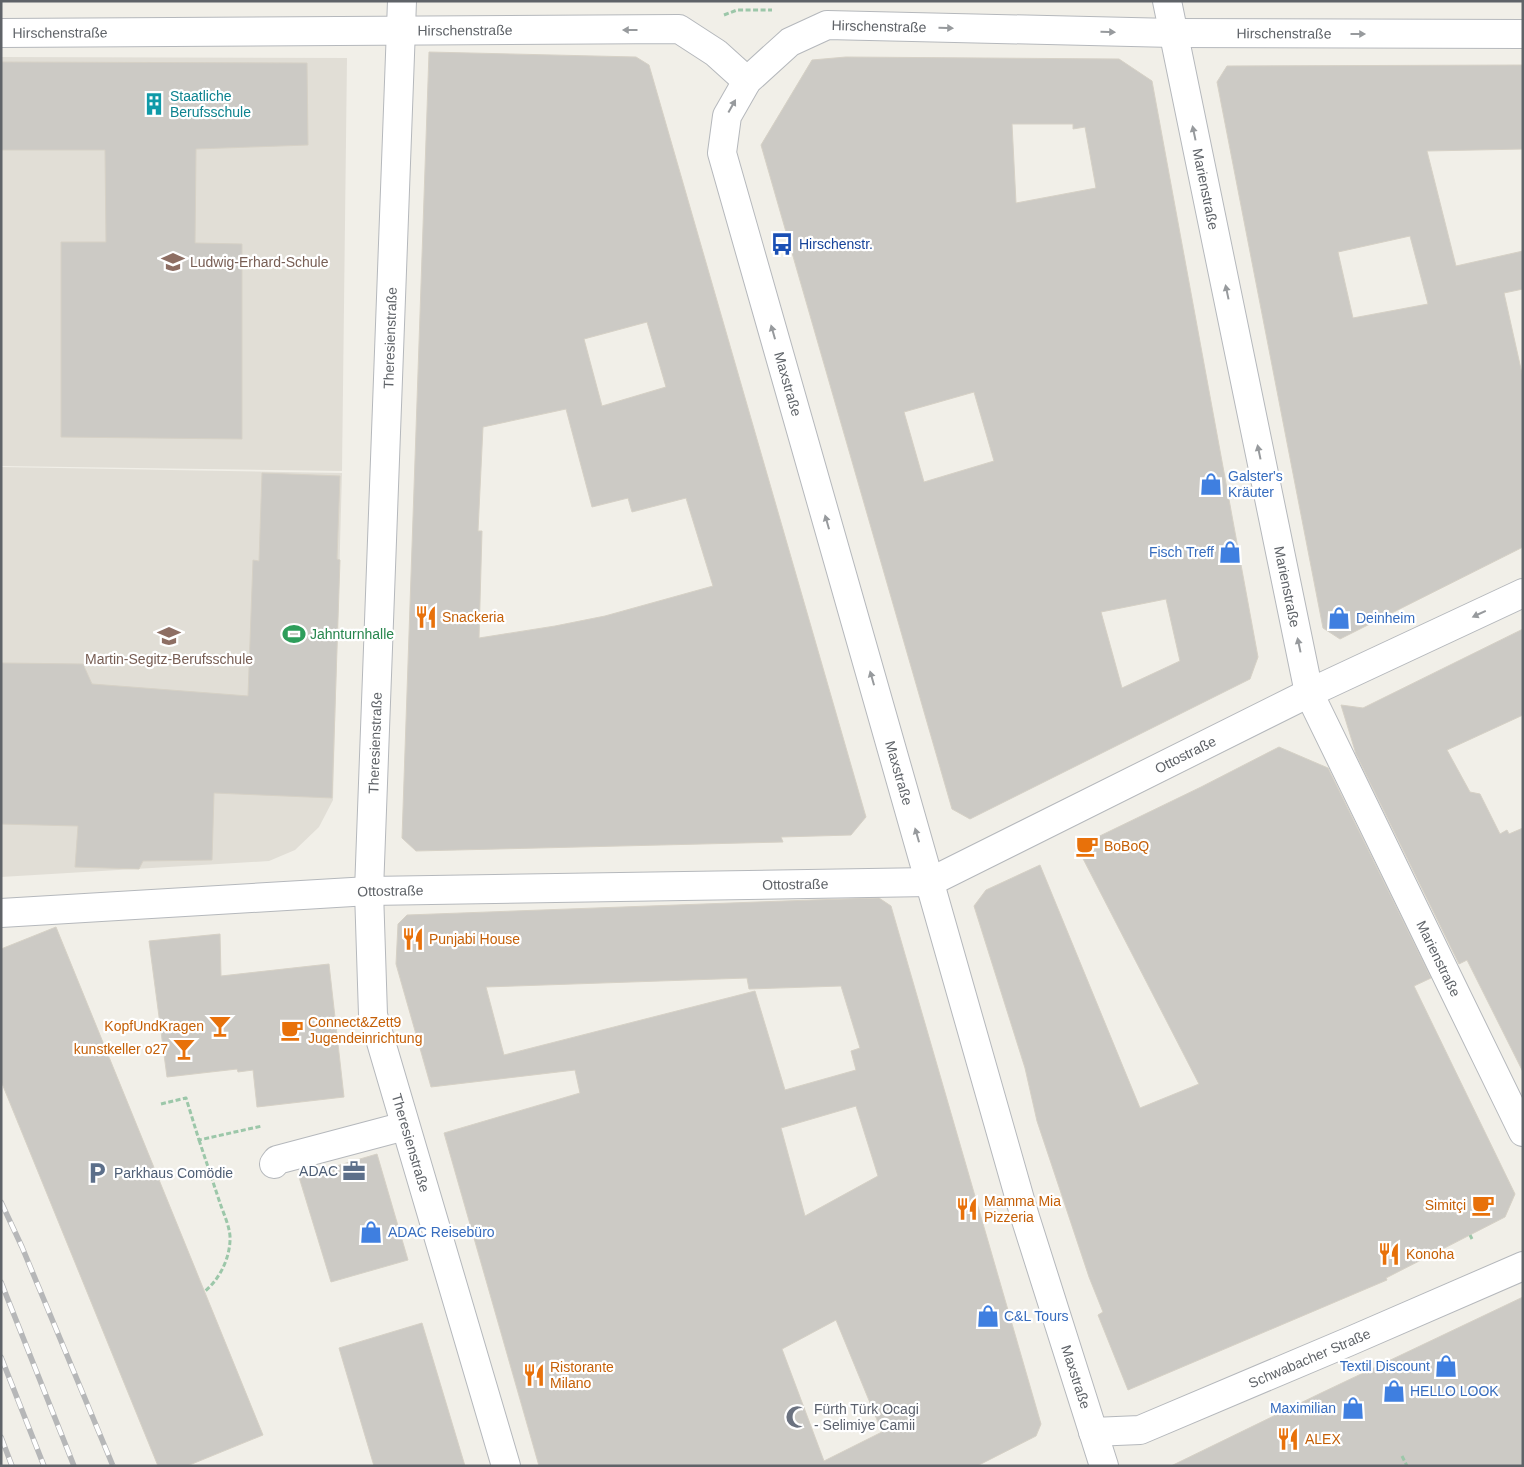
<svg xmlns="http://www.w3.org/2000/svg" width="1524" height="1467" font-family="Arial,sans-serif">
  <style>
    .education { fill: #e1ded6 }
    .building { fill: #cccac5; stroke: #d6d1c6; fill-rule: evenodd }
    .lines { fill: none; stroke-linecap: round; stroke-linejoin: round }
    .minor-casing { stroke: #b5b8bc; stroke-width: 30 }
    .path { stroke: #9cc7a9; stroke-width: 3; stroke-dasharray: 5 2.5; stroke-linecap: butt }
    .minor { stroke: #fff; stroke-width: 28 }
    .rail-casing { stroke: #b6b7b8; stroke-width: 5.5 }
    .rail { stroke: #fff; stroke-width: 4; stroke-dasharray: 11; stroke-linecap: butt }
    .oneway { fill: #979a9d }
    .labels { text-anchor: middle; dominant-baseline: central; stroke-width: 4.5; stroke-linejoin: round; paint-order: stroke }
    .street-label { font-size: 14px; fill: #5f6368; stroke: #fff }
    .culture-label { font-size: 14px; fill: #0d838f; stroke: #fff; text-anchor: start }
    .transit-label { font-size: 14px; fill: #164399; stroke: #fff; text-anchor: start }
    .education-label { font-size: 14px; fill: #785e54; stroke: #fff; text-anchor: start }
    .shop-label { font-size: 14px; fill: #366cbe; stroke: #fff; text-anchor: start }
    .food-label { font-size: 14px; fill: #c56008; stroke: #fff; text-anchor: start }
    .leisure-label { font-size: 14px; fill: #27864d; stroke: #fff; text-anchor: start }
    .service-label { font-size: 14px; fill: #4e5e75; stroke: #fff; text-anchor: end }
    .worship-label { font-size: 14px; fill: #5b616d; stroke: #fff; text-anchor: start }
  </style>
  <rect width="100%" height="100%" fill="#f1efe8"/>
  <g class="education">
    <polygon points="1,57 347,58 342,471 1,466"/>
    <polygon points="1,467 342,473 333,800 319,827 295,850 269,861 1,877"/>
  </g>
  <g class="building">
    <path d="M429 52 636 57 649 65 866 817 851 835 781 837 783 842 416 851 402 838ZM647 322 666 387 602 406 584 339ZM566 409 592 507 628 498 632 512 686 498 713 586 605 616 555 626 479 638 482 531H478L483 427Z"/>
    <path d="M846 57 1119 59 1152 81 1258 657 1250 679 970 819 952 809 761 145 812 60ZM1012 124H1073V129L1085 127 1096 188 1016 203ZM974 392 994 461 924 482 904 412ZM1166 599 1180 661 1122 688 1101 612Z"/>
    <polygon points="1,62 307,63 308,145 196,149 195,243 242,244 242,439 61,437 61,242 106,242 105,150 1,150"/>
    <path d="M1523 65V149L1427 151 1456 266 1523 251V289L1504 293 1523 378V547L1340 639 1323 628 1217 82 1227 66ZM1410 236 1428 304 1353 318 1338 252Z"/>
    <polygon points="262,473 340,476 337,559 340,560 332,798 214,793 212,860 143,861 139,869 75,867 78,826 1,824 1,663 83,664 92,684 248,696 253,560 259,561"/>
    <polygon points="1523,629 1523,715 1447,750 1470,792 1480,794 1500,834 1507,830 1509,834 1523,828 1523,1072 1467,960 1459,964 1356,754 1341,705 1363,708"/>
    <polygon points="1279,747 1328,768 1431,978 1414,986 1515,1194 1505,1217 1386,1278 1387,1280 1128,1390 1098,1315 1103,1312 1089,1277 1037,1121 1025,1068 974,906 986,890 1040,865 1140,1108 1199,1084 1077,847 1201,787"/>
    <path d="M879 898 891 906 1041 1424 1036 1436 977 1466H539L444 1133 580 1093 575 1070 431 1087 396 964 398 924 407 915 812 900ZM747 978 749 989 841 986 860 1048 851 1051 856 1070 785 1090 755 991 504 1055 486 987ZM856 1106 878 1176 805 1216 781 1128ZM836 1320 882 1432 824 1461 782 1349Z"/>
    <polygon points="56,927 263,1435 187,1466 158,1466 1,1081 1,949"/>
    <polygon points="220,934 221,976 329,964 344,1097 257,1107 253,1070 238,1072 237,1069 167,1077 149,941"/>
    <polygon points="377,1154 408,1260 331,1282 299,1177"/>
    <polygon points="1523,1297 1523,1466 1171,1466 1319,1394"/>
    <polygon points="422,1323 465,1466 374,1466 339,1348"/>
  </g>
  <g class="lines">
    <defs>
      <g id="minor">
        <path id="s1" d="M402 1 369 891 373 1015 506 1466"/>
        <path id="s2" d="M1167 1 1309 693 1523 1132"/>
        <path id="s3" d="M1 33 679 29 716 53 747 81"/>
        <path id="s4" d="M1 913 369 891 930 882 1309 693 1523 593"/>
        <polyline points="274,1164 277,1160 405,1126"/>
        <path id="s5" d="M1093 1432 1140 1430 1348 1342 1523 1266"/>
        <path id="s6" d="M1104 1466 1025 1217 722 153 727 116 747 81 790 42 827 25 1173 33 1523 34"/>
      </g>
    </defs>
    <use href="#minor" class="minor-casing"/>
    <g class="path">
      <polyline points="724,15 737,10 772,10"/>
      <polyline points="161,1104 186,1098 199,1140 262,1126"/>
      <path d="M199 1140C206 1161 213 1182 220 1203 224 1215 231 1229 230 1241 229 1260 219 1280 204 1292"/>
      <polyline points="1470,1235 1472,1239"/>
      <polyline points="1402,1456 1407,1466"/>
    </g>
    <use href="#minor" class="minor"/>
    <defs>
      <g id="rail">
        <polyline points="1,1202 22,1247 113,1466"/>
        <polyline points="1,1282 74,1466"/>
        <polyline points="1,1357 44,1466"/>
        <polyline points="1,1437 12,1466"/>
      </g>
    </defs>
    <use href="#rail" class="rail-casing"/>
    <use href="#rail" class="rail"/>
  </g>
  <defs><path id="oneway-solid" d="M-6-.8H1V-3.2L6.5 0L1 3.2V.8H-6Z" transform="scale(1.25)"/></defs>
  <g class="oneway">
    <use href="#oneway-solid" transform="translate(946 28) rotate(1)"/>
    <use href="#oneway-solid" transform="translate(630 30) rotate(180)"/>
    <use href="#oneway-solid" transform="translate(1108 32) rotate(1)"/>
    <use href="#oneway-solid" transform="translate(1358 34)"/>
    <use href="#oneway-solid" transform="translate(732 106) rotate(-61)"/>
    <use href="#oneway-solid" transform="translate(1194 133) rotate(-102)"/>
    <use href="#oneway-solid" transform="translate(1227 292) rotate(-102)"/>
    <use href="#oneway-solid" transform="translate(773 332) rotate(-106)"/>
    <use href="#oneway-solid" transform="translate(1259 452) rotate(-102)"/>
    <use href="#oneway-solid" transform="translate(827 522) rotate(-106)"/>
    <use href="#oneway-solid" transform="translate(1479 614) rotate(155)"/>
    <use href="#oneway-solid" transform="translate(1299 645) rotate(-102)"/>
    <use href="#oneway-solid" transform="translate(872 678) rotate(-106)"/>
    <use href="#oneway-solid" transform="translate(917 835) rotate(-106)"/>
  </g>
  <defs>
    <symbol id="building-bare" viewBox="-9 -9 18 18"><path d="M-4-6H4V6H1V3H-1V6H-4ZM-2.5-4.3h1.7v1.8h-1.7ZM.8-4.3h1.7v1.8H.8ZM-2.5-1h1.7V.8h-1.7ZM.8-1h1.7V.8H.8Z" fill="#0f9aa8" stroke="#fff" stroke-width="2.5" paint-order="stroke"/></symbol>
    <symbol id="bus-bare" viewBox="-9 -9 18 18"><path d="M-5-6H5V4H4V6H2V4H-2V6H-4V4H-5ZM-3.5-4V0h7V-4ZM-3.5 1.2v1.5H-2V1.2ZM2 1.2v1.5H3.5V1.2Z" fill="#1a4fb4" stroke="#fff" stroke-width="2.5" paint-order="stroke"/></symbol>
    <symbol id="school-bare" viewBox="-9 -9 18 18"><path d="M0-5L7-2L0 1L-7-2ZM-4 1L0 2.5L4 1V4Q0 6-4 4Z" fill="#8d6e63" stroke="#fff" stroke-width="2.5" paint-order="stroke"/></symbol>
    <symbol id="shop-bare" viewBox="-9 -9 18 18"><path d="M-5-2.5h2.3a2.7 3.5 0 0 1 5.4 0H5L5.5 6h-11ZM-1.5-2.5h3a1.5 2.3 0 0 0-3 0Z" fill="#3f7fe0" stroke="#fff" stroke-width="2.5" paint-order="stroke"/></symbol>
    <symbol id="restaurant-bare" viewBox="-9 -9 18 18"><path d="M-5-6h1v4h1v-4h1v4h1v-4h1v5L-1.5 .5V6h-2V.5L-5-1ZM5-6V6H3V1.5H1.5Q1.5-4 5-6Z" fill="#e8710a" stroke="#fff" stroke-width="2.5" paint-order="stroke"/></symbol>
    <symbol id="stadium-bare" viewBox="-9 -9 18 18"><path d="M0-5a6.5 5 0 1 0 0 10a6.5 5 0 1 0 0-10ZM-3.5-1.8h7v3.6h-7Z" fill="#2e9e5b" stroke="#fff" stroke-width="2.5" paint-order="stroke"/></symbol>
    <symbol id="cafe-bare" viewBox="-9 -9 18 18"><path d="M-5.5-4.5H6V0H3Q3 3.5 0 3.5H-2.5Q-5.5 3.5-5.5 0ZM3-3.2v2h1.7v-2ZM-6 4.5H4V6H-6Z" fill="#e8710a" stroke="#fff" stroke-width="2.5" paint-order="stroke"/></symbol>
    <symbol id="bar-bare" viewBox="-9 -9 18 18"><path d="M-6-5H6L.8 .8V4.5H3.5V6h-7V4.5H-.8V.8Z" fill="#e8710a" stroke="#fff" stroke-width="2.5" paint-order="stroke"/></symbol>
    <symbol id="office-bare" viewBox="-9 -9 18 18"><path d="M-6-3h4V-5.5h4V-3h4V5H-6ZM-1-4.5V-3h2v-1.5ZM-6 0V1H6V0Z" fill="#5c6f8a" stroke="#fff" stroke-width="2.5" paint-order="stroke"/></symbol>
    <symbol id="parking-bare" viewBox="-9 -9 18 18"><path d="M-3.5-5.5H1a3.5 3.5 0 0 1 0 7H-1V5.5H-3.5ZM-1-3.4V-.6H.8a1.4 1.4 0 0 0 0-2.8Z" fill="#5c6f8a" stroke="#fff" stroke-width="2.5" paint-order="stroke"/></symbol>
    <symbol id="mosque-bare" viewBox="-9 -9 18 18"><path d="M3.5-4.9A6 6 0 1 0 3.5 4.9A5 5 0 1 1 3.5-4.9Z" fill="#6b7280" stroke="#fff" stroke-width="2.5" paint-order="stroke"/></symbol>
  </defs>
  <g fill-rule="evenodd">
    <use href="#building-bare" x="138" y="88" width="32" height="32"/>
    <use href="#bus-bare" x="766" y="228" width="32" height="32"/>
    <use href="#school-bare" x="157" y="246" width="32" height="32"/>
    <use href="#shop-bare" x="1195" y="468" width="32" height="32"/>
    <use href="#shop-bare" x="1214" y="536" width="32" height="32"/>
    <use href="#restaurant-bare" x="410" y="601" width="32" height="32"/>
    <use href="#shop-bare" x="1323" y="602" width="32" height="32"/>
    <use href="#stadium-bare" x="278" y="618" width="32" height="32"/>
    <use href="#school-bare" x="153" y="620" width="32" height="32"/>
    <use href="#cafe-bare" x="1071" y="830" width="32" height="32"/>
    <use href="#restaurant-bare" x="397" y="923" width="32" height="32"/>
    <use href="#bar-bare" x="204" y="1010" width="32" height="32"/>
    <use href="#cafe-bare" x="276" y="1014" width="32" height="32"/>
    <use href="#bar-bare" x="168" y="1033" width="32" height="32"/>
    <use href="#office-bare" x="338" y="1155" width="32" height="32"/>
    <use href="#parking-bare" x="81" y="1157" width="32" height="32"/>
    <use href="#cafe-bare" x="1467" y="1189" width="32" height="32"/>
    <use href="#restaurant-bare" x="951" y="1193" width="32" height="32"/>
    <use href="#shop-bare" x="355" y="1216" width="32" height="32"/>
    <use href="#restaurant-bare" x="1373" y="1238" width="32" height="32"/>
    <use href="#shop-bare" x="972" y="1300" width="32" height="32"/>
    <use href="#shop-bare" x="1430" y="1350" width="32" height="32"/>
    <use href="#restaurant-bare" x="518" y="1359" width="32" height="32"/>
    <use href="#shop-bare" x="1378" y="1375" width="32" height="32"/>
    <use href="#shop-bare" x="1337" y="1392" width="32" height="32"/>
    <use href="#mosque-bare" x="781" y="1401" width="32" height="32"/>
    <use href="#restaurant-bare" x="1272" y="1423" width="32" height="32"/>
  </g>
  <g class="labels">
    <g class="street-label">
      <text stroke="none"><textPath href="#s6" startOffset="1596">Hirschenstraße</textPath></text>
      <text stroke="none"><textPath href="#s3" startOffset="464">Hirschenstraße</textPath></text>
      <text stroke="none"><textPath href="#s3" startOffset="59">Hirschenstraße</textPath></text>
      <text stroke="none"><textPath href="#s6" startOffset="2001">Hirschenstraße</textPath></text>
      <text stroke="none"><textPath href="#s2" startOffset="192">Marienstraße</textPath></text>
      <text transform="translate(390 338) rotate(-88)">Theresienstraße</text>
      <text transform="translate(788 384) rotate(74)">Maxstraße</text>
      <text stroke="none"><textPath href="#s2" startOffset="598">Marienstraße</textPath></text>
      <text transform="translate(375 743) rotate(-88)">Theresienstraße</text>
      <text stroke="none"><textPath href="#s4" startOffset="1215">Ottostraße</textPath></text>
      <text transform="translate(899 773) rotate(74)">Maxstraße</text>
      <text stroke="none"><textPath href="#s4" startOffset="795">Ottostraße</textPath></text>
      <text stroke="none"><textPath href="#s4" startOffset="390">Ottostraße</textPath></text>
      <text stroke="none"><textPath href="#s2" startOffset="1002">Marienstraße</textPath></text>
      <text stroke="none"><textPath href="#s1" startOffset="1148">Theresienstraße</textPath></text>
      <text stroke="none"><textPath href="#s5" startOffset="231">Schwabacher Straße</textPath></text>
      <text transform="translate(1076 1377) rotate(72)">Maxstraße</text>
    </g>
    <g class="culture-label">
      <text x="170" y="96">Staatliche<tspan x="170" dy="16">Berufsschule</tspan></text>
    </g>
    <g class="transit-label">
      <text x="799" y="244">Hirschenstr.</text>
    </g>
    <g class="education-label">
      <text x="190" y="262">Ludwig-Erhard-Schule</text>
      <text x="169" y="659" text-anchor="middle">Martin-Segitz-Berufsschule</text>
    </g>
    <g class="shop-label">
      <text x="1228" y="476">Galster's<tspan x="1228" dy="16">Kräuter</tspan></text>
      <text x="1214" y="552" text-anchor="end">Fisch Treff</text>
      <text x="1356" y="618">Deinheim</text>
      <text x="388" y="1232">ADAC Reisebüro</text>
      <text x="1004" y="1316">C&amp;L Tours</text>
      <text x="1430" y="1366" text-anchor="end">Textil Discount</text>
      <text x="1410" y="1391">HELLO LOOK</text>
      <text x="1336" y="1408" text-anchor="end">Maximilian</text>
    </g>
    <g class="food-label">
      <text x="442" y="617">Snackeria</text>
      <text x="1104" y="846">BoBoQ</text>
      <text x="429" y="939">Punjabi House</text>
      <text x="308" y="1022">Connect&amp;Zett9<tspan x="308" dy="16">Jugendeinrichtung</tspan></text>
      <text x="204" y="1026" text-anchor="end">KopfUndKragen</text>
      <text x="168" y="1049" text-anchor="end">kunstkeller o27</text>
      <text x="984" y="1201">Mamma Mia<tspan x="984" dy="16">Pizzeria</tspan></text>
      <text x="1466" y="1205" text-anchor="end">Simitçi</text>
      <text x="1406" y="1254">Konoha</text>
      <text x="550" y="1367">Ristorante<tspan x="550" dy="16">Milano</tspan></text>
      <text x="1305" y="1439">ALEX</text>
    </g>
    <g class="leisure-label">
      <text x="310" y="634">Jahnturnhalle</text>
    </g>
    <g class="service-label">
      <text x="338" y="1171">ADAC</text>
      <text x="114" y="1173" text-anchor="start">Parkhaus Comödie</text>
    </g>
    <g class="worship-label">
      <text x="814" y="1409">Fürth Türk Ocagi<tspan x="814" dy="16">- Selimiye Camii</tspan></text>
    </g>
  </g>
  <rect width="1524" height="1467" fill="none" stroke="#5f6368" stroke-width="5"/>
</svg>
